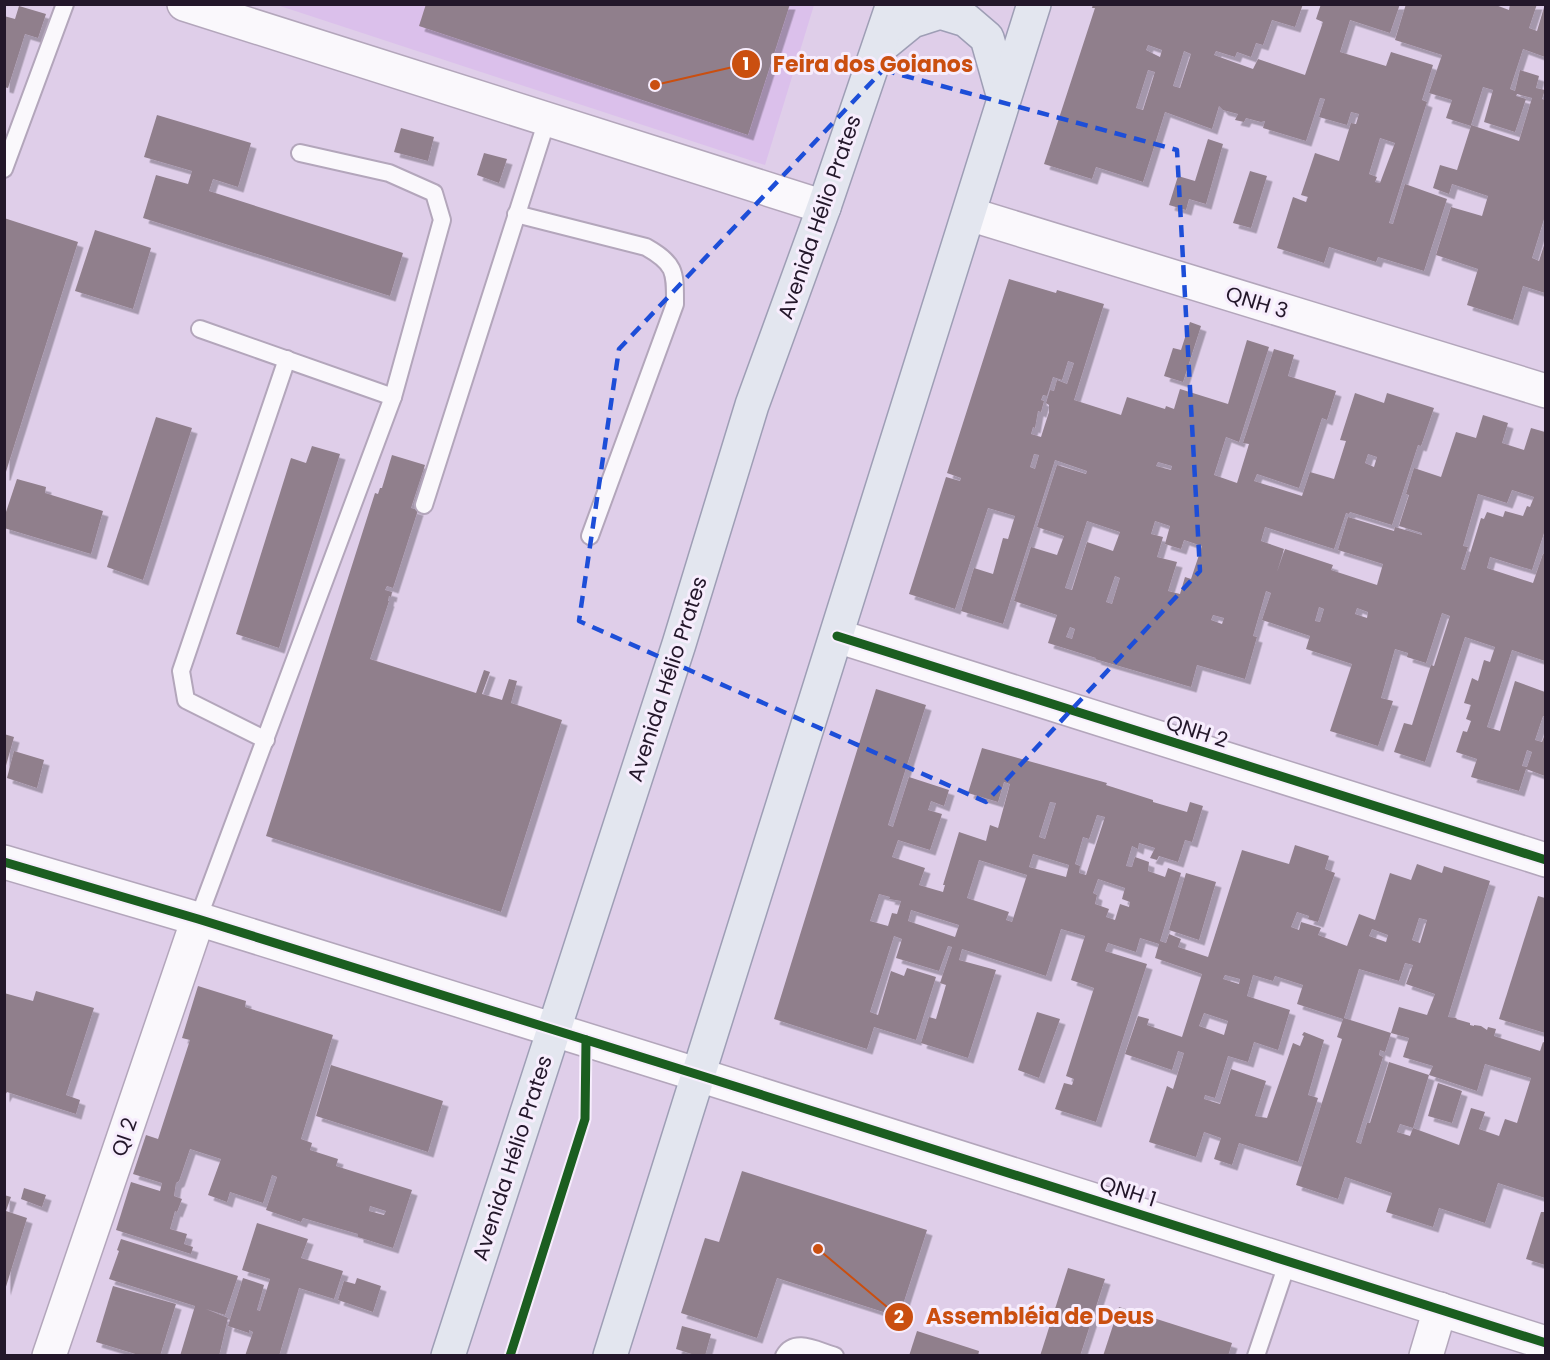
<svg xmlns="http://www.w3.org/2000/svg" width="1550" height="1360" font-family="Poppins,sans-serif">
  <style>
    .built { fill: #dbc0eb }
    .building { fill: #907f8c; fill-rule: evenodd; filter: url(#shadow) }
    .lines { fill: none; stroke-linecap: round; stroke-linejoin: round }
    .service-casing { stroke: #b3a6bb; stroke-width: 20 }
    .minor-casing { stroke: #b3a6bb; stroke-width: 36 }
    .tertiary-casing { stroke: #b3a6bb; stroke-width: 36 }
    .primary-casing { stroke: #9e9eb5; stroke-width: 36 }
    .service { stroke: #faf8fc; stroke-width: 16 }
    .minor { stroke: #faf8fc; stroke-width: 33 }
    .tertiary { stroke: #faf8fc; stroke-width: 33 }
    .primary { stroke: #e3e6ef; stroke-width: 33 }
    .cycleway-casing { stroke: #f7edfd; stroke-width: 13 }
    .cycleway { stroke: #1b5e20; stroke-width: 9 }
    .marked { fill: none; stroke: #1d4ed8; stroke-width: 4.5; stroke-dasharray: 12 8; stroke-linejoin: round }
    .labels { text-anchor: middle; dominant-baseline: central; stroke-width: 6; stroke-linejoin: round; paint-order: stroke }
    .street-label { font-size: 21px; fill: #23172a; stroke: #f7edfd }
    .leader { fill: none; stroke: #ca4f10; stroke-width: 2 }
    .callout-dot { fill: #ca4f10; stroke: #f7edfd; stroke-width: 2 }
    .mark-label { font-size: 18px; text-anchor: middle; font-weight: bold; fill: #fff }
    .callout-label { font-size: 22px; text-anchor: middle; font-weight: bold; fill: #ca4f10; stroke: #f7edfd; stroke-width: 6; stroke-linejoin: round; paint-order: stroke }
  </style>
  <defs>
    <filter id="shadow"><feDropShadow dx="5.5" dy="5.5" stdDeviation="0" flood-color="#0004"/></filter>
  </defs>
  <rect width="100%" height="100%" fill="#dfcee9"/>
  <polygon class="built" points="277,5 814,5 765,165"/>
  <g class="building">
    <polygon points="426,4 790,4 748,135 419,26"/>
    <path d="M1093 4H1303L1295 27 1272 20 1263 45 1256 43 1251 57 1237 52 1235 57 1216 51 1214 55 1253 69 1258 59 1305 75 1323 22 1316 19 1321 4H1400L1390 33 1350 20 1340 52 1386 66 1391 52 1433 65 1422 100 1427 102 1389 223 1393 224 1405 184 1447 199 1424 271 1378 257 1376 262 1329 247 1324 263 1277 248 1293 197 1306 202 1308 197 1301 195 1315 153 1339 161 1351 123 1356 124 1359 114 1351 112 1347 125 1319 117 1325 99 1320 98 1306 141 1263 128 1265 121 1261 122 1246 118 1244 122 1235 120 1238 114 1223 110 1219 106 1212 129 1165 112 1143 182 1096 167 1092 179 1044 164 1095 8H1092ZM1148 45 1162 50 1160 57 1146 50ZM1184 51 1191 54 1180 88 1173 86ZM1148 70 1155 72 1143 110 1136 108ZM1380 138 1395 143 1380 183 1375 182 1377 177 1369 174Z"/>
    <path d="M1406 4H1493L1509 10 1510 4H1537L1529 28 1537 31 1545 4V57L1523 49 1510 89 1515 91 1520 70 1539 76 1536 88 1545 90 1542 99 1545 100V216L1532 258 1539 261 1545 242V293L1523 286 1513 320 1467 305 1478 269 1436 255 1451 207 1482 216 1488 196 1452 184 1449 194 1433 188 1440 165 1457 170 1471 126 1446 118 1452 100 1429 93 1442 55 1395 40ZM1483 87 1493 90 1484 122 1515 132 1526 99 1516 96 1517 94 1532 98 1519 141 1471 125Z"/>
    <polygon points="19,6 46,14 38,38 25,34 8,88 4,87 4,16 15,19"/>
    <polygon points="157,115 251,143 238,187 213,179 209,191 403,253 390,296 143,218 156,175 188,184 192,171 144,157"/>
    <polygon points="401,128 434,137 428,161 394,152"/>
    <polygon points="1208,139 1223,144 1206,204 1189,199 1186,210 1169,205 1178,176 1195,181"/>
    <polygon points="484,153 507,159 499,183 477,175"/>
    <polygon points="1250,171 1267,176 1251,228 1233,223"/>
    <polygon points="4,218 78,242 5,475 4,475"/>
    <polygon points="95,230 151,248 133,309 75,291"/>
    <path d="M1009 279 1056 293 1057 290 1104 304 1074 400 1121 415 1127 397 1165 409 1166 406 1174 409 1180 389 1228 404 1247 340 1269 347 1239 442 1226 437 1214 475 1237 483 1249 444 1243 443 1274 349 1294 355 1288 376 1336 391 1327 420 1322 418 1299 488 1257 474 1254 481 1302 496 1310 472 1334 479 1346 441 1340 440 1355 393 1384 403 1387 393 1434 408 1421 446 1418 445 1392 525 1350 512 1349 514 1346 513 1334 549 1265 527 1261 541 1284 549 1277 572 1285 549 1333 565 1331 570 1377 585 1383 564 1338 550 1348 517 1394 531 1395 527 1422 535V533L1399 526 1409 495 1406 494 1414 468 1441 477 1456 432 1476 438 1483 415 1508 423 1502 443 1524 450 1531 428 1545 432V530L1532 570 1490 557 1487 568 1533 583 1543 554H1545V661L1512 650 1487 727 1500 731 1515 681 1545 692V717L1543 716 1535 740 1542 742 1545 734V776L1526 769 1519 791 1471 777 1477 759 1456 752 1463 731 1467 732 1471 721 1466 719 1471 705 1464 703 1472 678 1478 681 1484 660 1490 662 1495 647 1465 637 1425 762 1394 752 1404 723 1412 725 1431 665 1434 666 1450 616 1442 613 1426 663 1407 657 1408 653 1395 649 1381 698 1393 701 1378 746 1330 731 1352 664 1306 649 1310 636 1262 620 1271 593 1266 591 1253 636 1257 637 1245 679 1197 665 1191 687 1095 659 1096 658 1048 643 1057 615 1014 601 1031 547 1057 555 1064 536 1037 527 1057 465 1086 474 1087 471 1055 460 1003 624 961 611 974 568 993 574 1003 538 1008 539 1015 516 988 508 955 609 909 594 946 477 960 481 961 478 947 473ZM1068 361 1074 363 1067 384 1057 380 1054 391 1050 390 1046 403 1049 405V412L1041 437 1031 434 1033 427 1035 428 1038 411 1041 412 1044 401 1041 400 1043 395 1047 396 1053 377 1062 380ZM1034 454 1039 455 1035 469 1030 467ZM1368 454 1377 457 1374 467 1365 463ZM1158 462 1172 466 1171 470 1156 466ZM1512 490 1534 497 1530 507 1527 506 1523 516 1505 511 1503 517 1487 512 1484 519 1481 518 1465 570 1461 569 1468 547 1463 546 1478 494 1507 503ZM1087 521 1120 532 1113 551 1087 542 1072 590 1065 588ZM1155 521 1170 526 1165 544 1181 549 1184 540 1202 546 1191 579 1185 577 1180 594 1168 591 1177 562 1157 557 1163 537 1151 534ZM1115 576 1120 578 1112 604 1106 602ZM1319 607 1324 609 1320 622 1315 621ZM1357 608 1368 612 1367 618 1355 614ZM1213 615 1224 618 1222 624 1211 620ZM1070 627 1075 629 1072 639 1066 637ZM1527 750 1532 752 1527 767 1522 766Z"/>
    <polygon points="1190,322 1201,326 1183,382 1164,376 1173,348 1181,350"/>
    <polygon points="156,417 192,428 143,580 107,567"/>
    <polygon points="312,446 340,454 279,648 236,634 290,461 291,458 306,463"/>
    <polygon points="392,455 425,465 411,508 418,510 393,588 387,586 385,590 392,592 391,597 389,596 388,601 389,601 370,659 476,693 484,670 490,672 482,694 502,700 509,679 517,681 511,703 562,720 501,912 266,836 375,493 378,494 380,488 382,488"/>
    <polygon points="17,479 46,487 45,493 103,511 91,554 4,528 4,518"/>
    <path d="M876 689 926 705 888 825 893 827 909 777 949 790 944 806 931 801 928 810 942 814 930 850 898 840 892 857 925 868 919 885 943 892 945 885H943L959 832 986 841 990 825 998 828 1010 784 1004 782 998 802 968 793 982 748 1107 783 1106 785 1153 800V802L1187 812 1190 802 1203 806 1192 842 1185 840 1178 862 1159 856 1157 860 1150 858 1155 848 1139 843 1138 849 1132 846 1126 866 1132 867 1135 857 1149 862 1148 871 1165 877 1168 868 1181 873 1160 941 1166 943 1169 934 1181 939 1178 947 1208 957 1242 850 1289 864 1295 845 1329 856 1325 869 1335 873 1318 922 1308 919 1309 916 1297 912 1291 927 1299 930 1301 922 1321 928 1318 935 1347 946 1359 914 1375 920 1390 873 1411 880 1417 864 1442 873 1444 866 1490 881 1448 1017 1457 1018 1456 1019 1470 1023V1025L1474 1026V1025L1481 1026 1487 1030 1488 1027 1496 1029 1494 1036 1540 1051 1543 1042 1545 1043V1198L1498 1183 1485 1223 1439 1208 1433 1227 1386 1212 1392 1193 1345 1177 1338 1199 1296 1185 1342 1039 1337 1037 1343 1019 1297 1004 1303 985 1275 976 1273 981 1253 975 1247 996 1290 1010 1278 1050 1254 1042 1248 1062 1228 1056 1215 1098 1205 1095 1204 1099 1220 1104 1231 1069 1266 1081 1255 1116 1267 1118 1293 1043 1300 1046 1304 1036 1302 1035 1304 1032 1324 1040 1308 1095 1318 1098 1298 1162 1239 1143 1232 1165 1214 1159 1221 1138 1204 1132 1196 1157 1149 1142 1167 1086 1173 1089 1184 1053 1178 1051 1172 1070 1125 1054 1138 1016 1149 1019 1147 1025 1182 1037 1202 974 1155 958 1159 944 1140 938 1136 952 1108 943 1105 951 1147 964 1096 1122 1055 1109 1064 1083 1072 1085 1074 1079 1066 1076 1094 988 1071 980 1085 936 1061 929 1046 976 962 949 959 960 996 970 968 1058 921 1043 929 1017 936 1019 946 985 940 983 952 947 948 946 939 971 896 958 902 939 894 936 870 1012 878 1015 891 971 904 976 907 968 936 977 916 1040 874 1027 867 1049 774 1019ZM1050 802 1056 803 1045 839 1039 837ZM1097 815 1105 817 1086 875 1079 873 1080 866 1075 864 1083 837 1089 839ZM1033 854 1069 865 1066 877 1029 867ZM979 860 1027 875 1012 922 1006 920 1009 912 967 898ZM1098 879 1125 888 1122 899 1130 902 1129 907 1120 904 1115 920 1106 917 1109 909 1095 904 1097 895 1093 893ZM879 894 890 897 889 899 901 901 897 914 892 913 888 926 870 921ZM911 910 959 925 955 937 908 921ZM1419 918 1427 920 1420 943 1412 940ZM1372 929 1388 935 1386 942 1369 936ZM1405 963 1413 965 1406 984 1435 994 1427 1015 1399 1007 1391 1033 1409 1038 1403 1057 1433 1066 1429 1075 1477 1091 1485 1064 1531 1078 1517 1123 1505 1119 1499 1136 1479 1129 1485 1112 1471 1108 1459 1145 1413 1128 1429 1075 1389 1062 1370 1123H1367L1361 1144 1356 1142 1383 1057 1379 1055 1380 1050 1385 1052 1391 1033 1344 1018 1359 969 1399 981ZM1225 975 1240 979 1239 984 1223 979ZM1204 1013 1228 1021 1224 1035 1199 1026ZM1400 1124 1413 1128 1410 1136 1397 1132Z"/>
    <polygon points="4,734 14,737 5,769 4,769"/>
    <polygon points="14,751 44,760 37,788 7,778"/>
    <polygon points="1186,873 1216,882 1199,940 1169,930"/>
    <polygon points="1538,896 1545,898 1545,1033 1499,1019"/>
    <path d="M198 986 246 1001 245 1007 333 1035 301 1139 312 1143 310 1150 338 1159 336 1166 412 1190 393 1248 358 1237V1234L303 1218 301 1222 266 1210 277 1177 272 1175 263 1203 230 1192 227 1202 208 1195 221 1159 190 1149 179 1181 176 1183 174 1196 182 1199 177 1212 175 1211 170 1229 187 1234 184 1244 193 1247 191 1254 116 1230 131 1182 160 1191 162 1183 133 1174 146 1135 158 1139 190 1040 182 1038ZM370 1206 386 1211 384 1215 369 1211Z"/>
    <polygon points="36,991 94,1008 66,1095 80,1100 76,1114 7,1092 4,1097 4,993 33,1001"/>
    <polygon points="1037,1012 1060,1019 1039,1078 1018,1070"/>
    <polygon points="331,1065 443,1101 428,1152 316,1116"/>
    <polygon points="1438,1083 1462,1091 1452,1123 1428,1116"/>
    <polygon points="742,1171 927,1230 899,1317 777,1278 757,1338 681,1313 705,1238 719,1242"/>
    <polygon points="24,1188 46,1195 42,1207 21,1199"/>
    <polygon points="4,1195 11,1197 6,1211 27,1218 5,1290"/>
    <polygon points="1541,1212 1545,1212 1545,1265 1526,1259"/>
    <polygon points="257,1223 308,1239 301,1258 343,1271 334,1299 299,1288 279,1356 245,1356 253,1332 249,1330 249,1333 228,1326 243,1278 264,1285 255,1317 257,1310 260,1311 270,1279 242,1270"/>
    <polygon points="121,1239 238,1276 225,1315 206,1309 228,1318 219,1356 180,1356 195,1306 109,1279 119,1251 117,1250"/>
    <polygon points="1068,1268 1105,1279 1080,1356 1040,1356"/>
    <polygon points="357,1278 381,1286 373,1312 338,1300 344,1281 355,1284"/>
    <polygon points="113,1286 176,1304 160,1356 142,1356 96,1342"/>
    <polygon points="1119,1307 1232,1343 1228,1356 1103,1356"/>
    <polygon points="682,1326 711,1334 705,1356 698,1356 676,1349"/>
    <polygon points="917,1331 979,1351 978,1356 909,1356"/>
  </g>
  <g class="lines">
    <defs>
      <g id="service">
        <polyline points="4,169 65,4"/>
        <path d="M516 214 646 247C676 264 675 272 675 304L590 536"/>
        <polyline points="200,329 393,397"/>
        <polyline points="424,505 547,120"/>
        <polyline points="266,740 186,700 181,671 287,359"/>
        <polyline points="198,919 393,397 442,220 434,193 389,173 300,153"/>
        <path d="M784 1356C795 1337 817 1351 835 1356"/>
        <polyline points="1256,1356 1288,1261"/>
      </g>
      <g id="minor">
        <polyline points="184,4 824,207"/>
        <polyline points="969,214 1546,391"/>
        <polyline points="837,636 1546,860"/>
        <polyline points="49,1356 198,919"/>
        <polyline points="1426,1356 1440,1309"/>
      </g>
      <polyline id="tertiary" points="4,862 198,919 699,1075 1546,1343"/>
      <g id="primary">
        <polyline points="879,48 912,21 940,12 966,20 987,38 1004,98"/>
        <polyline points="448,1356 679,644 752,405 824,207 893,4"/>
        <polyline points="610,1356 1034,4"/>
      </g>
    </defs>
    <use href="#service" class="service-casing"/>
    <use href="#minor" class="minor-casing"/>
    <use href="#tertiary" class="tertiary-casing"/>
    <use href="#primary" class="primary-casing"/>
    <use href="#service" class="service"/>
    <use href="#minor" class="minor"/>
    <use href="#tertiary" class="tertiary"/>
    <use href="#primary" class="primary"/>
    <defs>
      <g id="cycleway">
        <polyline points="837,636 1546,860"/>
        <polyline points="4,862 198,919 699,1075 1546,1343"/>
        <polyline points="510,1356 585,1119 586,1040"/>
      </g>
    </defs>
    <use href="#cycleway" class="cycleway-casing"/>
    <use href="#cycleway" class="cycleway"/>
  </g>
  <path class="marked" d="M883 70 1177 150 1200 571 986 802 579 621 619 349Z"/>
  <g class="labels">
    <g class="street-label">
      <text transform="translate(819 217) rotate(-71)">Avenida Hélio Prates</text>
      <text transform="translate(1257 302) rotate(17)">QNH 3</text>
      <text transform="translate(667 679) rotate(-72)">Avenida Hélio Prates</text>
      <text transform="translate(1197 731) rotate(18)">QNH 2</text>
      <text transform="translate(124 1137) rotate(-71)">QI 2</text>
      <text transform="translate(512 1158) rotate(-72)">Avenida Hélio Prates</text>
      <text transform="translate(1128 1191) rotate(18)">QNH 1</text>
    </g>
  </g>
  <path class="leader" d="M655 85L746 64M818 1249L899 1317"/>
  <g class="callout-dot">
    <circle cx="655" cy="85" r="6"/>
    <circle cx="818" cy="1249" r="6"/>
    <circle cx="746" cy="64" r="15"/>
    <circle cx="899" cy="1317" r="15"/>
  </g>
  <g class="mark-label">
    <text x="746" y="70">1</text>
    <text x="899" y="1323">2</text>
  </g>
  <g class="callout-label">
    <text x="873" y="72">Feira dos Goianos</text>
    <text x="1040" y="1324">Assembléia de Deus</text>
  </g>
  <rect width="1550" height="1360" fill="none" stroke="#23172a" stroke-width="12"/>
</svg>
